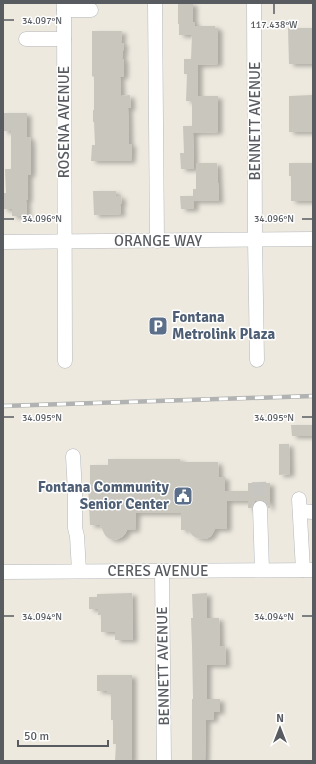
<svg xmlns="http://www.w3.org/2000/svg" width="316" height="764" font-family="Signika,sans-serif">
  <style>
    .building { fill: #c9c6be; filter: url(#shadow) }
    .lines { fill: none; stroke-linecap: round; stroke-linejoin: round }
    .minor-tunnel { stroke: #c8c6c0; stroke-width: 14; stroke-dasharray: 14 7; stroke-linecap: butt }
    .minor-casing { stroke: #b5b8bd; stroke-width: 15 }
    .minor { stroke: #fff; stroke-width: 14 }
    .rail-casing { stroke: #b1b2b2; stroke-width: 4.5 }
    .rail { stroke: #fff; stroke-width: 3; stroke-dasharray: 9; stroke-linecap: butt }
    .ticks { fill: none; stroke: #585c61; stroke-width: 1.5 }
    .labels { text-anchor: middle; dominant-baseline: central; stroke-width: 3; stroke-linejoin: round; paint-order: stroke }
    .street-label { font-size: 15px; fill: #585c61; stroke: #fff }
    .service-label { font-size: 15px; font-weight: bold; fill: #4e5e75; stroke: #fff; text-anchor: start }
    .ticks-label { font-size: 10px; text-anchor: middle; fill: #585c61; stroke: #fff; stroke-width: 3; stroke-linejoin: round; paint-order: stroke }
  </style>
  <defs>
    <filter id="shadow"><feDropShadow dx="4.5" dy="2.5" stdDeviation="2" flood-color="#0004"/></filter>
  </defs>
  <rect width="100%" height="100%" fill="#ede9df"/>
  <g class="building">
    <polygon points="178,3 193,3 193,22 195,22 195,26 215,26 215,28 218,28 218,64 198,65 198,96 218,96 218,132 193,133 194,169 181,169 180,153 184,153 183,126 192,126 192,101 186,101 187,74 184,74 184,59 191,59 192,35 179,35 179,24 178,24"/>
    <polygon points="288,28 313,28 313,64 289,64"/>
    <polygon points="92,31 122,31 121,43 124,43 122,59 124,59 124,76 120,77 121,96 130,95 131,108 128,108 129,144 132,144 131,161 91,161 92,145 95,145 94,122 93,122 93,110 94,110 94,77 92,76"/>
    <polygon points="313,95 313,132 289,132 289,96"/>
    <polygon points="3,113 27,113 27,137 30,137 31,145 31,174 28,175 28,200 26,200 27,216 12,216 12,209 3,209 3,193 6,193 5,169 11,169 11,131 3,131"/>
    <polygon points="196,163 217,163 219,201 194,201 194,209 181,209 180,196 193,196 193,189 196,189"/>
    <polygon points="289,163 313,163 313,201 291,201 291,176 289,176"/>
    <polygon points="93,191 116,191 116,196 121,196 122,204 120,204 121,214 94,215"/>
    <polygon points="291,425 313,425 313,436 292,436"/>
    <polygon points="279,444 289,444 290,474 279,475"/>
    <polygon points="108,459 180,459 181,462 218,462 219,477 225,477 225,491 248,491 248,483 270,483 270,508 268,508 267,504 264,501 260,500 255,501 253,504 252,508 248,508 248,501 227,501 227,529 215,529 211,536 206,539 201,539 197,538 193,536 188,530 181,530 181,513 136,513 135,530 127,530 125,534 122,537 118,539 113,540 108,538 105,535 100,525 90,525 88,485 90,485 90,465 108,465"/>
    <polygon points="132,593 133,640 115,640 115,632 101,632 101,615 98,615 98,609 89,609 89,597 97,597 97,594"/>
    <polygon points="207,593 207,618 219,618 220,646 225,646 226,665 207,665 207,699 220,699 220,712 214,712 213,720 206,720 205,761 192,761 192,699 193,699 192,646 191,618 193,618 192,594"/>
    <polygon points="97,675 132,675 132,761 115,761 116,744 113,744 113,720 111,720 111,693 107,693 107,691 97,691"/>
  </g>
  <g class="lines">
    <polyline class="minor-tunnel" points="259,482 260,508"/>
    <defs>
      <g id="minor">
        <polyline points="64,3 65,361"/>
        <polyline points="155,3 157,241"/>
        <polyline points="254,3 255,240 257,360"/>
        <polyline points="64,10 91,10"/>
        <polyline points="26,39 64,39"/>
        <polyline points="3,242 313,239"/>
        <polyline points="73,456 75,492 75,528 77,536 79,571"/>
        <polyline points="299,499 303,570"/>
        <polyline points="260,508 262,570"/>
        <polyline points="300,511 313,512"/>
        <polyline points="162,571 164,761"/>
        <polyline points="3,572 313,570"/>
      </g>
    </defs>
    <use href="#minor" class="minor-casing"/>
    <use href="#minor" class="minor"/>
    <defs>
      <polyline id="rail" points="3,406 313,396"/>
    </defs>
    <use href="#rail" class="rail-casing"/>
    <use href="#rail" class="rail"/>
  </g>
  <path class="ticks" d="M274 4V14M4 20H14M4 219H14M302 219H312M4 417H14M302 417H312M4 616H14M302 616H312"/>
  <defs>
    <symbol id="parking-square" viewBox="-11 -11 22 22"><rect x="-9" y="-9" width="18" height="18" rx="4" fill="#5c6f8a" stroke="#fff"/><path d="M-3.5-5.5H1a3.5 3.5 0 0 1 0 7H-1V5.5H-3.5ZM-1-3.4V-.6H.8a1.4 1.4 0 0 0 0-2.8Z" fill="#fff"/></symbol>
    <symbol id="civic-square" viewBox="-11 -11 22 22"><rect x="-9" y="-9" width="18" height="18" rx="4" fill="#5c6f8a" stroke="#fff"/><path d="M-.6-6.5H3V-4.5H.6V-3L4-1V1h2V6H-6V1h2V-1L-.6-3ZM-1.2 2.5V6h2.4V2.5Z" fill="#fff"/></symbol>
  </defs>
  <g fill-rule="evenodd">
    <use href="#parking-square" x="147" y="315" width="22" height="22"/>
    <use href="#civic-square" x="172" y="485" width="22" height="22"/>
  </g>
  <g class="labels">
    <g class="street-label">
      <text transform="translate(255 121) rotate(-90)">BENNETT AVENUE</text>
      <text transform="translate(64 122) rotate(-90)">ROSENA AVENUE</text>
      <text x="158" y="241">ORANGE WAY</text>
      <text x="158" y="571">CERES AVENUE</text>
      <text transform="translate(163 666) rotate(-91)">BENNETT AVENUE</text>
    </g>
    <g class="service-label">
      <text x="172" y="317">Fontana<tspan x="172" dy="17">Metrolink Plaza</tspan></text>
      <text x="169" y="487" text-anchor="end">Fontana Community<tspan x="169" dy="17">Senior Center</tspan></text>
    </g>
  </g>
  <g class="ticks-label">
    <text x="42" y="24">34.097°N</text>
    <text x="274" y="28">117.438°W</text>
    <text x="42" y="222">34.096°N</text>
    <text x="274" y="222">34.096°N</text>
    <text x="42" y="421">34.095°N</text>
    <text x="274" y="421">34.095°N</text>
    <text x="42" y="620">34.094°N</text>
    <text x="274" y="620">34.094°N</text>
  </g>
  <rect width="316" height="764" fill="none" stroke="#585c61" stroke-width="8"/>
  <g transform="translate(280 728)" stroke="#ffffff" stroke-width="3" paint-order="stroke">
  <path d="M0-3L7 15L0 10L-7 15Z" fill="#585c61"/>
  <text y="-6" font-size="11" font-weight="bold" text-anchor="middle" fill="#585c61">N</text>
  </g>
  <path d="M18 740v6h90v-6" fill="none" stroke="#585c61" stroke-width="2"/>
  <text x="24" y="740" font-size="12" fill="#585c61" stroke="#ffffff" stroke-width="3" paint-order="stroke">50 m</text>
</svg>
